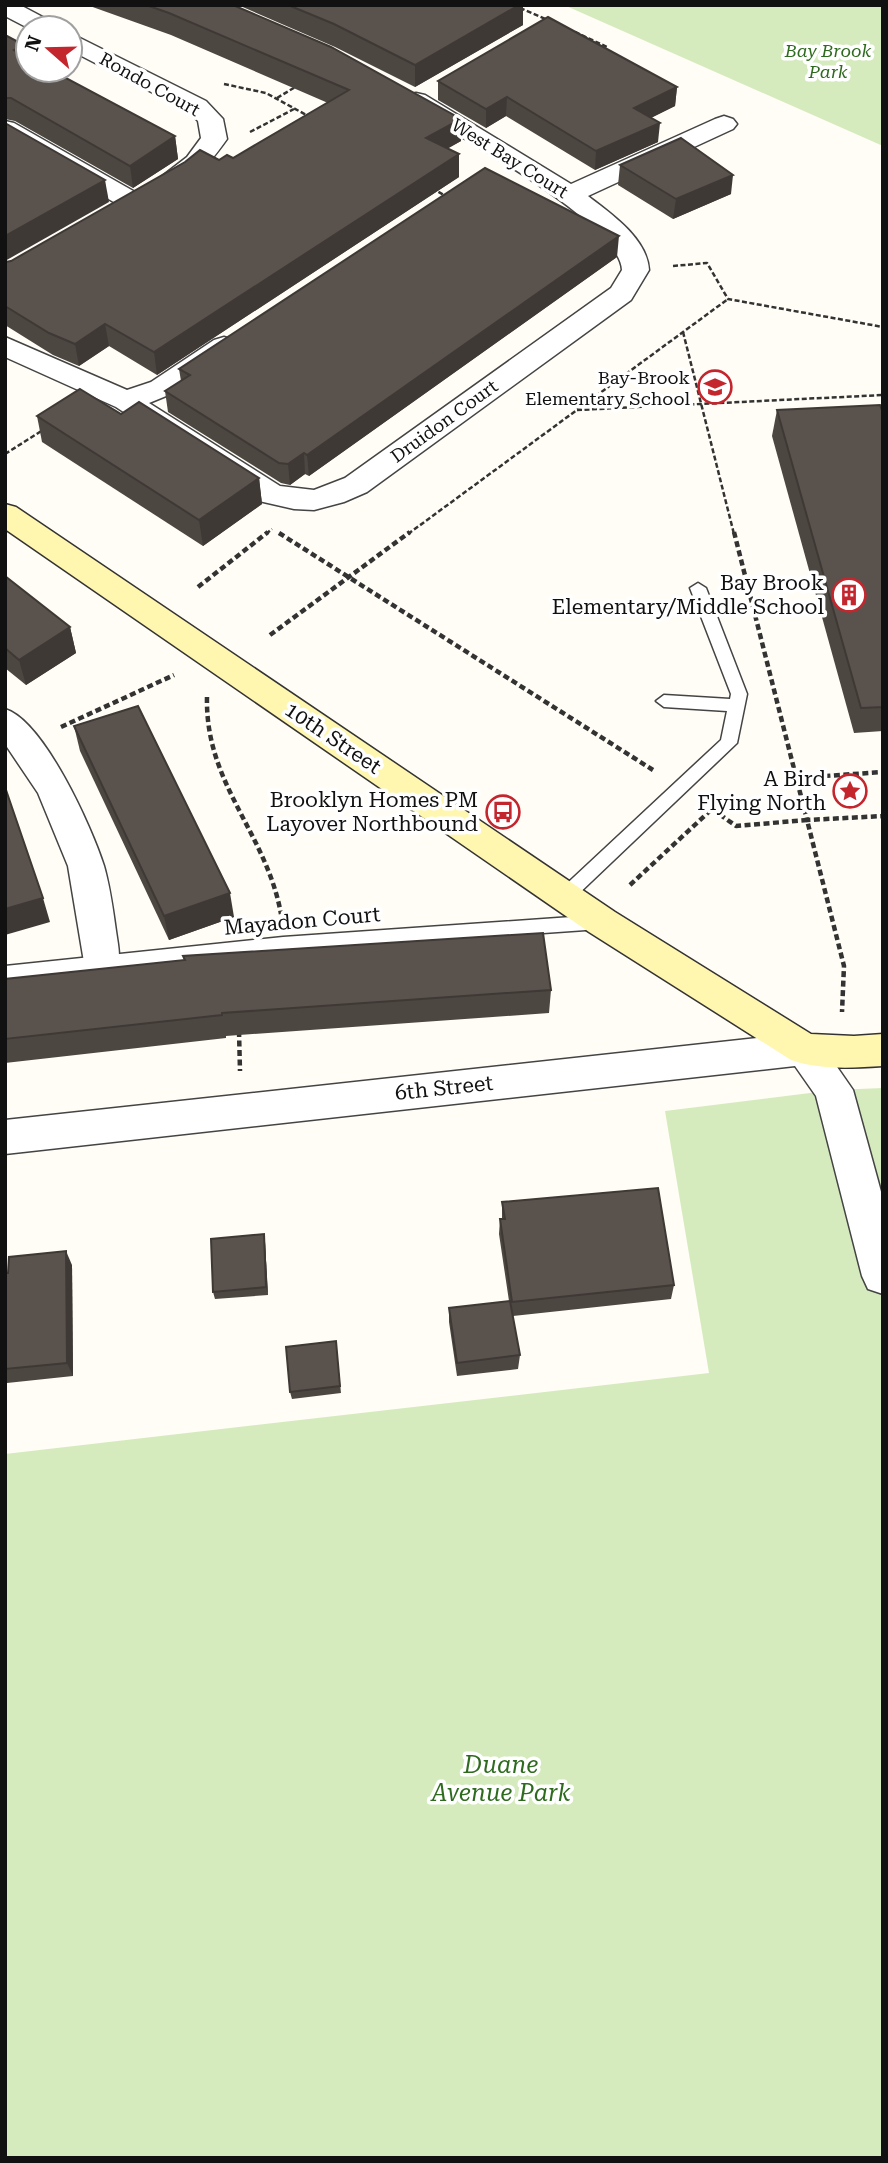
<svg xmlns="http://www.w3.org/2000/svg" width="888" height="2163" font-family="'Roboto Serif',serif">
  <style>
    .green { fill: #d5ebbd }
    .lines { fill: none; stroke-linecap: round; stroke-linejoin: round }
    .lane-casing { stroke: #444; stroke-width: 3 }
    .street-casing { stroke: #444; stroke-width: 3 }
    .secondary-casing { stroke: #333; stroke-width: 3 }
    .path-far1 { stroke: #333; stroke-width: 2.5; stroke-dasharray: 5 2.5; stroke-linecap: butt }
    .path { stroke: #333; stroke-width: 4.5; stroke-dasharray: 6 3.5; stroke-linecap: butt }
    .lane { fill: #fff; fill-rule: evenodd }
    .street { fill: #fff; fill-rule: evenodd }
    .secondary { fill: #fff6b0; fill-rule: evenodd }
    .wall { fill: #4d4742 }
    .shaded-wall { fill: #3f3936 }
    .building { fill: #5a524d; stroke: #3f3936; stroke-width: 2 }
    .labels { text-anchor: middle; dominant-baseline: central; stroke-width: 7; stroke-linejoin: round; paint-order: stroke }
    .far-park-label { font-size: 18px; font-style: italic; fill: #2f6b1f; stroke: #fff }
    .far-street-label { font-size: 18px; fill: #111; stroke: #fff }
    .far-poi-label { font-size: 18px; fill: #111; stroke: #fff; text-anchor: end }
    .poi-label { font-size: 21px; fill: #111; stroke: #fff; text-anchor: end }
    .street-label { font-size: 21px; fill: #111; stroke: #fff }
    .near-park-label { font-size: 24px; font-style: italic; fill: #2f6b1f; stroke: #fff }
  </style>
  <rect width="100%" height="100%" fill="#fffdf5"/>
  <g class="green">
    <polygon points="564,5 883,5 883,146"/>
    <polygon points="883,1088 883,2158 5,2158 5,1454 709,1373 665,1111 834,1090"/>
  </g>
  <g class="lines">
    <defs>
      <g id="lane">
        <polygon points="698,583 706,588 747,694 737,743 571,901 559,901 556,896 559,891 721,740 727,711 664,707 656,701 664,695 730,699 731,694 690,588"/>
        <polygon points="600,915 606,917 609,922 606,927 600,929 283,951 5,980 5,966 283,937"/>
      </g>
      <g id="street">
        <polygon points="5,5 20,5 54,23 58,28 28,28 5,16"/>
        <path d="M70 33 206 101 223 119 227 139C212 160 185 197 156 190L152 184 187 157 201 138 198 121 188 111 70 50Z"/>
        <path d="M416 93 425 95 571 184 715 119 724 116 733 119 737 124 733 129 588 196C611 214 647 238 649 270L631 300 367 492 344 502 314 510 294 509 259 501 116 407 5 357V337L127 390 151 382 214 340 224 337 234 340 238 346 234 352 171 394 149 403 280 486 314 490 345 478 611 288 622 270C620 222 450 131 407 105L404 100 407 95Z"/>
        <polygon points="5,121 14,123 142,196 146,202 142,208 133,210 124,208 5,139"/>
        <path d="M5 709C44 721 92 828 104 866 110 887 113 909 116 931 118 946 122 959 115 972L102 977 89 972 84 962 68 866 38 793 5 744Z"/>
        <polygon points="804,1033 817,1038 853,1090 883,1199 883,1294 868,1289 862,1276 816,1096 795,1066 5,1154 5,1120"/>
      </g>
      <path id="secondary" d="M5 504 16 507 615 912 811 1034 854 1036 883 1034V1066C853 1068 819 1070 791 1060L589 932 5 529Z"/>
    </defs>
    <use href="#lane" class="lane-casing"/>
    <use href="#street" class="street-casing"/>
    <use href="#secondary" class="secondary-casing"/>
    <g class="path-far1">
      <polyline points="513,5 548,20"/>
      <polyline points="575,32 607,47 604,51"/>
      <polyline points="224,84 266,93 310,117"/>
      <polyline points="277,98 297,86"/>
      <polyline points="250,132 294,109"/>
      <polyline points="432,188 449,198"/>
      <polyline points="673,266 707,263 728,299 883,327"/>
      <polyline points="683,332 734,534"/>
      <polyline points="577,410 883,395"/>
      <polyline points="5,454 43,430"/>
      <polyline points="266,534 272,529"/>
      <polyline points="408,534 728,299"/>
    </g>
    <g class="path">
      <polyline points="734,532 807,820 883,816"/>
      <polyline points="279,533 653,770"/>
      <polyline points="198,587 268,532"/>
      <polyline points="270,635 410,532"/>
      <path d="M207 697C205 784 266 832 281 914"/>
      <polyline points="61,727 174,675"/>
      <polyline points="796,778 883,772"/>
      <polyline points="712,809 736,826 807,820 844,966 842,1012"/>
      <polyline points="630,885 712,809 710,808"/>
      <polyline points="239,1031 240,1071"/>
    </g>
    <use href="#lane" class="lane"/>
    <use href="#street" class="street"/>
    <use href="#secondary" class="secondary"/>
  </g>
  <g class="wall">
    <polygon points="87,5 233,5 461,119 461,141 447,149 459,154 459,177 157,375 109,346 79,366 53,355 5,325 5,262 11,261 219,160 233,158 328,103 171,35"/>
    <polygon points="238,5 523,5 523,25 415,87 335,47"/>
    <polygon points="5,35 24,45 27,57 175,136 178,159 133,188 15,121 5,119"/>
    <polygon points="438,81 677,87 675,106 651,118 658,142 595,170 506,116 486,128 438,100"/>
    <polygon points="620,165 731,194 673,219 618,185"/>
    <polygon points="617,257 309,476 305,474 290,485 281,483 168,412 165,391 181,381 179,369"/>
    <polygon points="777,410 883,413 883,731 854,733 772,436"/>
    <polygon points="121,414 259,478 262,504 203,546 42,442 37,416"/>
    <polygon points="5,576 70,627 76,653 26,685 5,668"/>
    <polygon points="74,726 234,917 169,940 80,751"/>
    <polygon points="183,956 551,990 549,1013 226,1036 226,1038 5,1063 5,979 184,960"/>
    <polygon points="502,1202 674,1285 671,1299 513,1316 520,1355 518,1369 457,1376 449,1322 449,1308 509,1301 499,1234 500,1219 502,1219"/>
    <polygon points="265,1242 268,1295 215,1299 213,1292"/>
    <polygon points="72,1265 73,1376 7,1383 5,1380 5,1273"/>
    <polygon points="336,1341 341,1393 292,1399 290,1392"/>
  </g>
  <g class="shaded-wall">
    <polygon points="519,5 523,5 523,25 415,87 415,65"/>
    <polygon points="24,45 28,64 14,50"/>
    <polygon points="677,87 675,106 632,127 634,108"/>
    <polygon points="507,97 506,116 486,128 486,109"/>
    <polygon points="461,119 461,141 426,160 426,138"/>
    <polygon points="660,123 658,142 595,170 596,151"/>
    <polygon points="175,136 178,159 133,188 130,166"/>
    <polygon points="459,154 459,177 157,375 154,352"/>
    <polygon points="733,175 731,194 673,219 676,199"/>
    <polygon points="105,180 109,202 5,261 5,236"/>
    <polygon points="619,236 617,257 309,476 307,455"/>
    <polygon points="105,324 109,346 79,366 75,344"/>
    <polygon points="304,453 305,474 290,485 288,464"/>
    <polygon points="259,478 262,504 203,546 199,520"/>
    <polygon points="70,627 76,653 26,685 19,660"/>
    <polygon points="230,893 234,917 169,940 164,916"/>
    <polygon points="43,898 50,922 5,935 5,909"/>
    <polygon points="264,1234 265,1242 268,1295 266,1287"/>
    <polygon points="66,1251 72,1265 73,1376 67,1363"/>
  </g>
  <g class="building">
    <polygon points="146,5 233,5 331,47 461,119 426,138 459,154 154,352 105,324 75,344 49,333 5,306 5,262 11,261 185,162 200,150 219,160 227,155 233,158 349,90 169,13"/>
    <polygon points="288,5 519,5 415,65 334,24"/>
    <polygon points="548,17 677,87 634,108 660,123 596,151 507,97 486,109 438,81"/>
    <polygon points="5,35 24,45 14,50 28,58 28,70 51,70 175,136 130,166 11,98 5,98"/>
    <polygon points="5,123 105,180 5,236"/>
    <polygon points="681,138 733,175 676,199 620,165"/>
    <polygon points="485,168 619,236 307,455 304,453 288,464 279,463 165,391 190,375 179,369"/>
    <polygon points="80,389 121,414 139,402 259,478 199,520 37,416"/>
    <polygon points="880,405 883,413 883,707 861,708 777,410"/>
    <polygon points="5,576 70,627 19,660 5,648"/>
    <polygon points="138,706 230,893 164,916 74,726"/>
    <polygon points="5,787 43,898 5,909"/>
    <polygon points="543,933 551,990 222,1013 222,1015 5,1039 5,979 185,960 183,956"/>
    <polygon points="658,1188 674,1285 512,1302 500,1219 505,1219 502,1202"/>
    <polygon points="264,1234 266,1287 213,1292 211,1239"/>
    <polygon points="66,1251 67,1363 5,1369 5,1273 8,1273 9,1257"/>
    <polygon points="510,1301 520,1355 457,1363 449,1308"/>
    <polygon points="336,1341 340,1386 290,1392 286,1347"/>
  </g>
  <defs>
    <symbol id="school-ring" viewBox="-11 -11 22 22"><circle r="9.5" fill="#fff" stroke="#c4262e" stroke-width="1.5"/><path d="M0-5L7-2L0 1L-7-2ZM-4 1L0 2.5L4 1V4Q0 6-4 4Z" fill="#c4262e"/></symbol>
    <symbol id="building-ring" viewBox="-11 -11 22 22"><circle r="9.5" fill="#fff" stroke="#c4262e" stroke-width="1.5"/><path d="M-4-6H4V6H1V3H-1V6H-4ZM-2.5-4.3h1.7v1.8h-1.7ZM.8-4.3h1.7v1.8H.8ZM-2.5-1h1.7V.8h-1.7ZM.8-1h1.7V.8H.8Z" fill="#c4262e"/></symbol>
    <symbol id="sight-ring" viewBox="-11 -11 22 22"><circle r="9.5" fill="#fff" stroke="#c4262e" stroke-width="1.5"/><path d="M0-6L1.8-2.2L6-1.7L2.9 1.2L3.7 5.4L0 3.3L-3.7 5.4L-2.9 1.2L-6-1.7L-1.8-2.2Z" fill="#c4262e"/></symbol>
    <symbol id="bus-ring" viewBox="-11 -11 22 22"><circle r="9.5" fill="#fff" stroke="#c4262e" stroke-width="1.5"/><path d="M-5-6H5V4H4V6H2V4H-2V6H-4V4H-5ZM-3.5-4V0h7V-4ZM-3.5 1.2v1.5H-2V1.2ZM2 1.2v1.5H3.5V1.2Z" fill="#c4262e"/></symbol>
  </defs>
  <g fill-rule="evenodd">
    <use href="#school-ring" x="696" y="368" width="38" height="38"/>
    <use href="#building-ring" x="830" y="576" width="38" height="38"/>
    <use href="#sight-ring" x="831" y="772" width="38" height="38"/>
    <use href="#bus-ring" x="484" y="793" width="38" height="38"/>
  </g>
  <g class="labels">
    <g class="far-park-label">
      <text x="828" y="50">Bay Brook<tspan x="828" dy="21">Park</tspan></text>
    </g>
    <g class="far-street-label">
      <text transform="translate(150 84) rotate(29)">Rondo Court</text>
      <text transform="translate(510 158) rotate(32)">West Bay Court</text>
      <text transform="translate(444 421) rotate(-36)">Druidon Court</text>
    </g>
    <g class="far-poi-label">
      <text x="690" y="377">Bay-Brook<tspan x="690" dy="21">Elementary School</tspan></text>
    </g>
    <g class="poi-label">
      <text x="824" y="583">Bay Brook<tspan x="824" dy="24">Elementary/Middle School</tspan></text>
      <text x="826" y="779">A Bird<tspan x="826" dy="24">Flying North</tspan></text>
      <text x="478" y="800">Brooklyn Homes PM<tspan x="478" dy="24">Layover Northbound</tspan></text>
    </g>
    <g class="street-label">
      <text transform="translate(333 738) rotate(34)">10th Street</text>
      <text transform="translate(302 921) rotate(-5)">Mayadon Court</text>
      <text transform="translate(444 1088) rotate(-6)">6th Street</text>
    </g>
    <g class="near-park-label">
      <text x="501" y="1765">Duane<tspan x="501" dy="28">Avenue Park</tspan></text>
    </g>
  </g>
  <rect width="888" height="2163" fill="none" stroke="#111111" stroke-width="14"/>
  <g transform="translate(49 49) rotate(290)"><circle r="33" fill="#ffffff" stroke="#a0a0a0" stroke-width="2"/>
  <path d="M0-5L12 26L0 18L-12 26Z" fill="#c4262e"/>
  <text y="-10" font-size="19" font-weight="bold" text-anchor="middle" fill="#111111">N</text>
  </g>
</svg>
